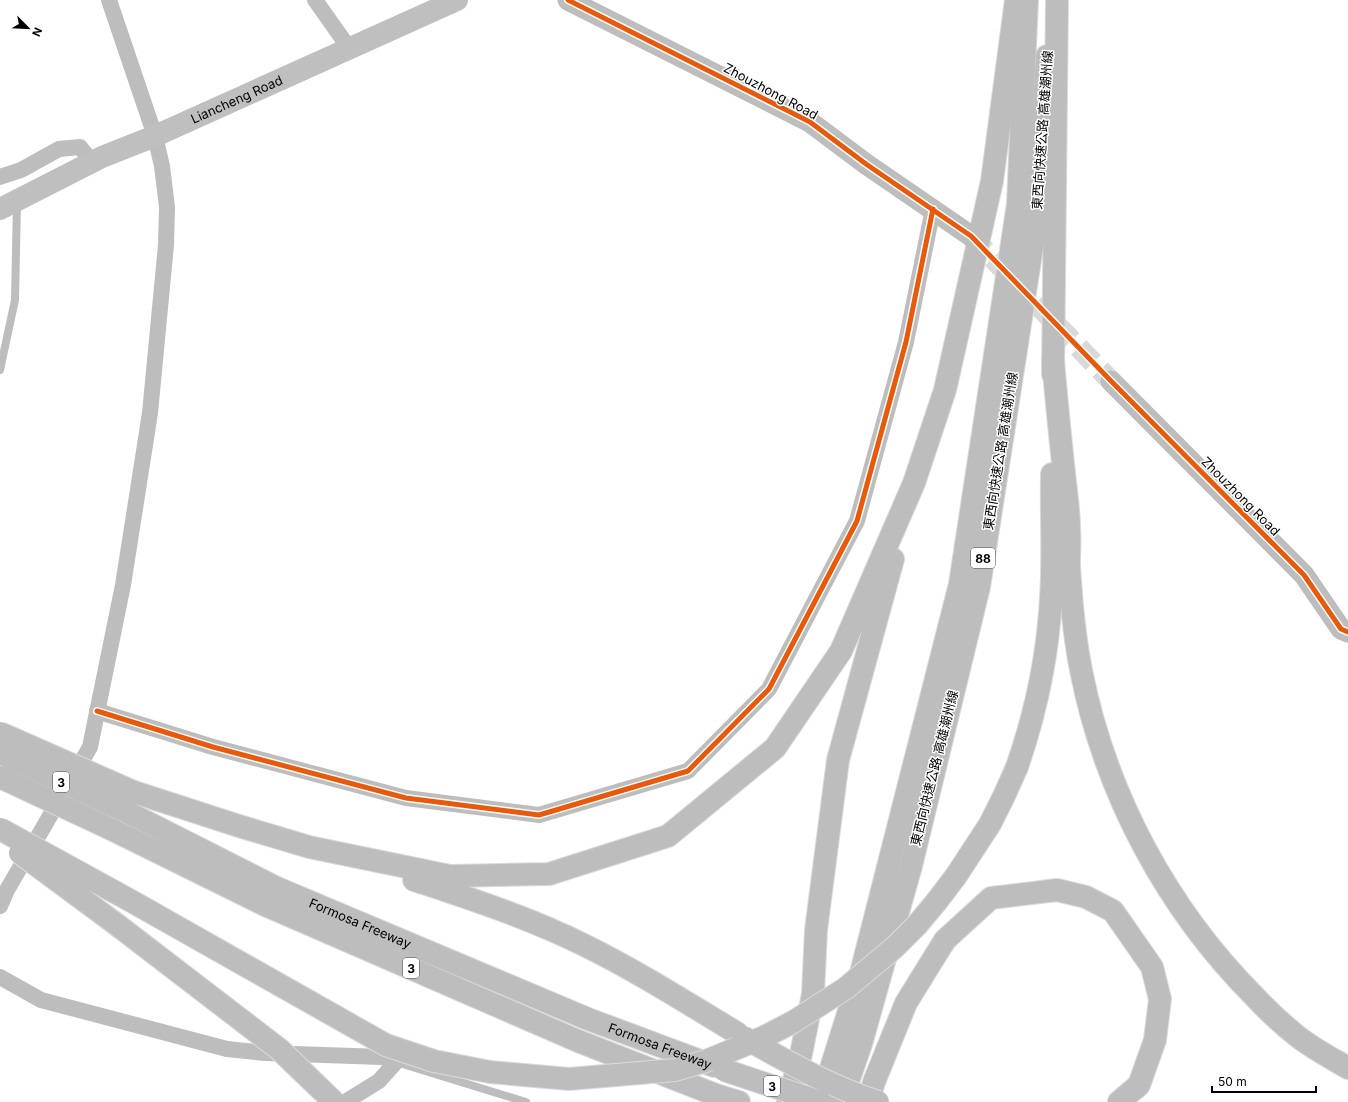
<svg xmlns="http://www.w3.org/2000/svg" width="1348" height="1102" font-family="Inter,'Noto Sans TC',sans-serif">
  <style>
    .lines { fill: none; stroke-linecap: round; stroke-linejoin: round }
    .tertiary-tunnel { stroke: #d9d9d9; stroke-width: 21; stroke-dasharray: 21 10; stroke-linecap: butt }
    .trunk-casing { stroke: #dbdbdb; stroke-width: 24 }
    .motorway-casing { stroke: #dbdbdb; stroke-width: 24 }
    .service { stroke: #bdbdbd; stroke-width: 8 }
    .minor { stroke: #bdbdbd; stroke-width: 16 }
    .tertiary { stroke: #bdbdbd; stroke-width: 21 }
    .secondary { stroke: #bfbfbf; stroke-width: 22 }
    .trunk { stroke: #bdbdbd; stroke-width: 22 }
    .motorway { stroke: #bdbdbd; stroke-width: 22 }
    .motorway-bridge-casing { stroke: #dbdbdb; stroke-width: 24; stroke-linecap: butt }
    .motorway-bridge { stroke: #bdbdbd; stroke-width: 22 }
    .cycleway-casing { stroke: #fff; stroke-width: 8 }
    .cycleway { stroke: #e8590c; stroke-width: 5 }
    .labels { text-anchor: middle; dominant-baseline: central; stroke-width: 3; stroke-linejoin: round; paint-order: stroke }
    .shield { fill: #fff; stroke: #4c4c4c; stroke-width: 1 }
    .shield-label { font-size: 12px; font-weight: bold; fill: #000 }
    .street-label { font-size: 13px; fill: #000; stroke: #fff }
  </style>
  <rect width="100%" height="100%" fill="#fff"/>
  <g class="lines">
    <polyline class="tertiary-tunnel" points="971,236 1111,381"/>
    <defs>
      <g id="trunk">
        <polyline points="821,1100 862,969 960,584 1018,204 1027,0"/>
        <polyline points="841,1102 861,1044 911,866 979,587 1038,209 1047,56"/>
      </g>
      <g id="motorway">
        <path d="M1053 360C1056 397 1060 435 1064 473 1066 491 1069 510 1069 529 1070 541 1069 553 1069 565 1071 600 1074 635 1081 670 1105 793 1167 909 1255 997 1268 1011 1282 1024 1297 1036 1312 1048 1331 1058 1348 1068"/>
        <polyline points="1053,374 1057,0"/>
        <path d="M1017 767C1036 712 1048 655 1051 597 1054 556 1051 515 1052 474"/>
        <polyline points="134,792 239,826 309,847 450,876 549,874 668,836 775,748 841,651 914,483 945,390 992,181 1016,0"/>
        <path id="s2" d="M123 810 277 888 588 1019 714 1066"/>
        <polyline points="111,829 265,905 578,1041 716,1095 739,1102"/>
        <path d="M414 880C471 899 530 918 584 945 637 971 687 1003 737 1033"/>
        <polyline points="788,1102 801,1054 813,994 816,930 838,760 893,559"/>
        <polyline points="868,1102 874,1082 906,1003 945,940 991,898 1057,890 1086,897 1113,911 1152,967 1160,999 1155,1040 1139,1085 1119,1102"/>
      </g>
    </defs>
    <use href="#trunk" class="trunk-casing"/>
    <use href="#motorway" class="motorway-casing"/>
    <g class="service">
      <polyline points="0,370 15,300 17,202"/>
      <polyline points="396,1062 526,1102"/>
    </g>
    <g class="minor">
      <polyline points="315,0 349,48"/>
      <polyline points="0,177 21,170 59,149 80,147 92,162"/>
      <polyline points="97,711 213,747 406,798 539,815 688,771 769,689 857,521 906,342 933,209"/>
      <polyline points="0,906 7,890 90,747 123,585 150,413 166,245 167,207 162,166 155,136 109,0"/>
      <polyline points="0,977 41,1000 227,1049 265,1053 382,1057 396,1062 379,1081 345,1102"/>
    </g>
    <g class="tertiary">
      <polyline points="568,0 810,122 866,164 971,236"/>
      <polyline points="1111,381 1304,575 1341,629 1348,632"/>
    </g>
    <path class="secondary" id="s1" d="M0 209 102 157 155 136 457 0"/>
    <use href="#trunk" class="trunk"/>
    <use href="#motorway" class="motorway"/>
    <defs>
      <g id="motorway-bridge">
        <polyline points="0,733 134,792"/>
        <polyline points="0,753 123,810"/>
        <polyline points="0,777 111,829"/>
        <polyline points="0,829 133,902 386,1045 434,1061 490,1072 569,1079 675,1070 706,1061 764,1037 793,1022 846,988 895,947 917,925 937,901 956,876 990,824 1004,796 1017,767"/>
        <polyline points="20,853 116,924 279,1049 334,1102"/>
        <path d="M743 1037C788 1062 829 1086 878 1102"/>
        <polyline points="724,1070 820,1102"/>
      </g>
    </defs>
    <use href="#motorway-bridge" class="motorway-bridge-casing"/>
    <use href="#motorway-bridge" class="motorway-bridge"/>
    <defs>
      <g id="cycleway">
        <polyline points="568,0 810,122 866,164 971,236 1111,381 1304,575 1341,629 1348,632"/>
        <polyline points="97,711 213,747 406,798 539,815 688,771 769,689 857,521 906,342 933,209"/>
      </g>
    </defs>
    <use href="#cycleway" class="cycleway-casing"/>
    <use href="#cycleway" class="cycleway"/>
  </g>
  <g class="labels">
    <g class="shield">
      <rect x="971" y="548" width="24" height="20" rx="3"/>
      <rect x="53" y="772" width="16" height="20" rx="3"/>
      <rect x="403" y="958" width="16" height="20" rx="3"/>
      <rect x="764" y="1076" width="16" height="20" rx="3"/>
    </g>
    <g class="shield-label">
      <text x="983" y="558">88</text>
      <text x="61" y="782">3</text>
      <text x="411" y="968">3</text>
      <text x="772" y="1086">3</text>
    </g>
    <g class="street-label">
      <text transform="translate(771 91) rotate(28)">Zhouzhong Road</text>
      <text stroke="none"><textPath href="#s1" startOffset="261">Liancheng Road</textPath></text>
      <text transform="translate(1042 130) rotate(-86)">東西向快速公路 高雄潮州線</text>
      <text transform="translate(1000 451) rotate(-81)">東西向快速公路 高雄潮州線</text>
      <text transform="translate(1241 496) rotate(45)">Zhouzhong Road</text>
      <text transform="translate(934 768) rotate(-76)">東西向快速公路 高雄潮州線</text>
      <text stroke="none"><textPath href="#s2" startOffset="263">Formosa Freeway</textPath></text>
      <text stroke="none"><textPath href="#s2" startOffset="587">Formosa Freeway</textPath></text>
    </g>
  </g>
  <g transform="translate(28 28) rotate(114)" stroke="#ffffff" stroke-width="3" paint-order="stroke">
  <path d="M0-3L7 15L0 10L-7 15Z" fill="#000000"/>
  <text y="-6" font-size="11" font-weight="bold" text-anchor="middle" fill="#000000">N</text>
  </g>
  <path d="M1212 1086v6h104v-6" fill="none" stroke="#000000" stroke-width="2"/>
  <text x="1218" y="1086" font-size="12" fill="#000000" stroke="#ffffff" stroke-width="3" paint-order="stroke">50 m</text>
</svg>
